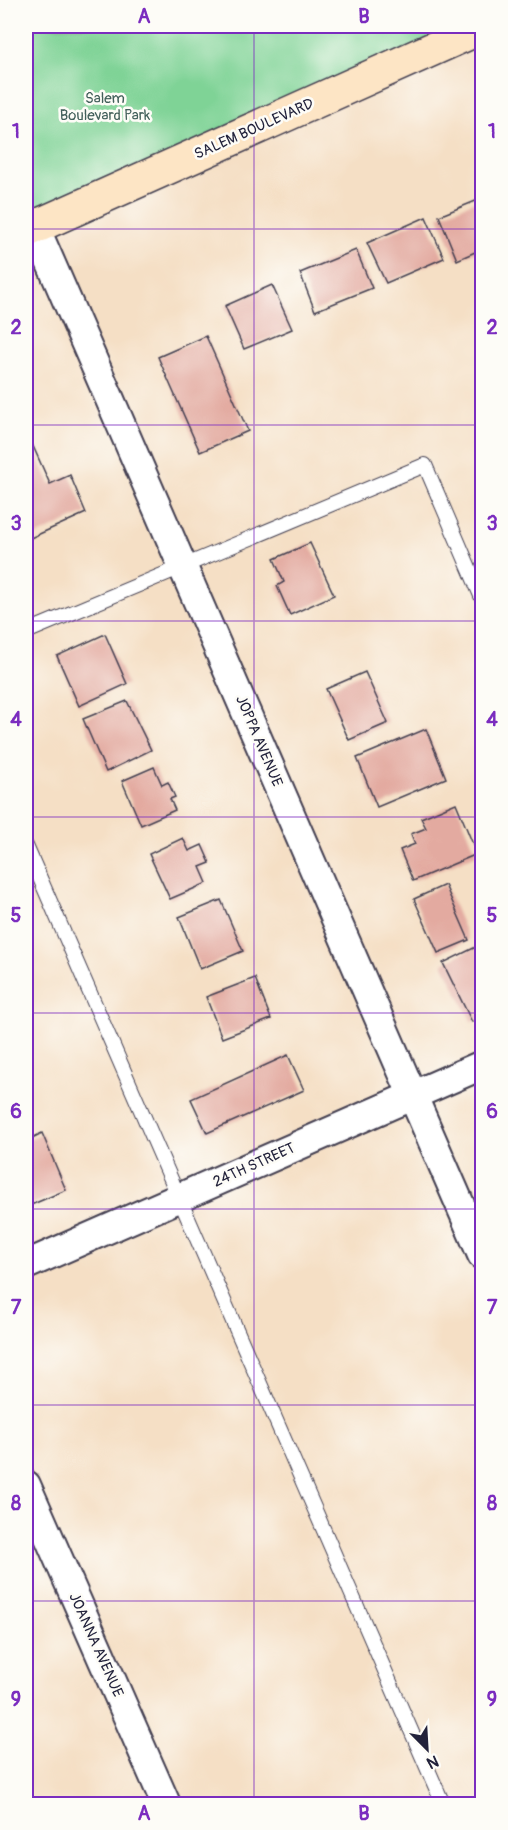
<svg xmlns="http://www.w3.org/2000/svg" width="508" height="1830" font-family="Pangolin,sans-serif">
  <style>
    .green { fill: #7fd396; stroke: #507a68; stroke-width: 1.5 }
    .building { fill: #e3aaa0 }
    .lines { fill: none; stroke-linecap: round; stroke-linejoin: round }
    .lane-casing { stroke: #423e50; stroke-width: 16 }
    .street-casing { stroke: #423e50; stroke-width: 32 }
    .secondary-casing { stroke: #423e50; stroke-width: 36 }
    .lane { stroke: #fff; stroke-width: 14 }
    .street { stroke: #fff; stroke-width: 28 }
    .secondary { stroke: #fde5c5; stroke-width: 33 }
    .grid { fill: none; stroke: #7b2cbf; stroke-width: 1.5; stroke-opacity: 0.55 }
    .labels { text-anchor: middle; dominant-baseline: central; stroke-width: 5; stroke-linejoin: round; paint-order: stroke }
    .park-label { font-size: 15px; fill: #43605b; stroke: #fdfcf7 }
    .street-label { font-size: 15px; fill: #22223b; stroke: #fdfcf7 }
    .neatline { fill: none; stroke: #7b2cbf; stroke-width: 2 }
    .grid-label { font-size: 20px; text-anchor: middle; font-weight: bold; fill: #7b2cbf }
  </style>
  <rect width="100%" height="100%" fill="#fdfcf7"/>
  <filter id="ink" filterUnits="userSpaceOnUse"><feTurbulence type="fractalNoise" baseFrequency=".0167" numOctaves="2"/><feDisplacementMap in="SourceGraphic" scale="12" xChannelSelector="R" yChannelSelector="G"/><feConvolveMatrix kernelMatrix="1 2 1 2 8 2 1 2 1" color-interpolation-filters="sRGB"/></filter>
  <filter id="wash" filterUnits="userSpaceOnUse"><feTurbulence type="fractalNoise" baseFrequency=".008" numOctaves="4" result="noise"/><feDisplacementMap in="SourceGraphic" scale="24" xChannelSelector="R" yChannelSelector="G"/><feGaussianBlur stdDeviation="1.35" result="paint"/><feColorMatrix in="noise" values="0 0 0 0 0 0 0 0 0 0 0 0 0 0 0 0 0 1.4 0 .05"/><feComposite in="paint" operator="in"/></filter>
  <g filter="url(#wash)">
    <rect width="100%" height="100%" fill="#f5dfc5"/>
    <polygon class="green" points="26,26 482,26 26,229"/>
    <g id="blocks">
      <g class="building">
        <polygon points="478,200 482,212 482,249 457,260 439,216"/>
        <polygon points="426,217 444,258 386,283 367,243"/>
        <polygon points="356,250 372,288 315,311 300,273"/>
        <polygon points="272,285 292,329 244,349 225,306"/>
        <polygon points="206,336 248,431 200,452 158,357"/>
        <polygon points="28,435 50,484 70,475 86,513 26,540 26,436"/>
        <polygon points="310,543 334,595 290,615 277,586 284,582 274,559"/>
        <polygon points="105,634 127,684 79,706 57,656"/>
        <polygon points="365,672 388,723 349,740 326,689"/>
        <polygon points="127,701 151,750 106,772 83,719"/>
        <polygon points="426,729 446,778 377,807 357,758"/>
        <polygon points="154,767 162,785 168,782 175,797 170,799 175,810 141,825 122,781"/>
        <polygon points="456,803 477,854 413,881 400,850 415,844 411,834 426,828 421,818"/>
        <polygon points="183,838 189,851 202,845 210,863 200,867 207,883 170,899 149,854"/>
        <polygon points="445,885 469,940 438,953 414,899"/>
        <polygon points="221,900 243,951 200,969 179,917"/>
        <polygon points="482,944 482,1017 472,1022 443,963"/>
        <polygon points="255,978 271,1019 222,1038 206,997"/>
        <polygon points="288,1055 304,1090 207,1133 191,1099"/>
        <polygon points="42,1133 66,1190 26,1207 26,1141"/>
      </g>
    </g>
  </g>
  <g filter="url(#ink)">
    <use href="#blocks" fill-opacity="0" stroke="#423e50" stroke-width="1.5"/>
    <g class="lines">
      <defs>
        <g id="lane">
          <polyline points="26,632 425,465 482,598"/>
          <polyline points="26,846 443,1804"/>
        </g>
        <g id="street">
          <polyline points="35,227 482,1255"/>
          <polyline points="26,1265 482,1065"/>
          <polyline points="26,1485 166,1804"/>
        </g>
        <polyline id="secondary" points="26,231 482,27"/>
      </defs>
      <use href="#lane" class="lane-casing"/>
      <use href="#street" class="street-casing"/>
      <use href="#secondary" class="secondary-casing"/>
      <use href="#lane" class="lane"/>
      <use href="#street" class="street"/>
      <use href="#secondary" class="secondary"/>
    </g>
  </g>
  <path class="grid" d="M254 26V1804M26 229H482M26 425H482M26 621H482M26 817H482M26 1013H482M26 1209H482M26 1405H482M26 1601H482"/>
  <g class="labels">
    <g class="park-label">
      <text x="105" y="98">Salem<tspan x="105" dy="17">Boulevard Park</tspan></text>
    </g>
    <g class="street-label">
      <text transform="translate(254 129) rotate(-24)">SALEM BOULEVARD</text>
      <text transform="translate(259 741) rotate(67)">JOPPA AVENUE</text>
      <text transform="translate(254 1165) rotate(-24)">24TH STREET</text>
      <text transform="translate(96 1645) rotate(66)">JOANNA AVENUE</text>
    </g>
  </g>
  <rect width="508" height="1830" fill="none" stroke="#fdfcf7" stroke-width="66"/>
  <g transform="translate(427 1749) rotate(156)" stroke="#fdfcf7" stroke-width="4.5" paint-order="stroke">
  <path d="M0-4.5L10 22L0 15L-10 22Z" fill="#22223b"/>
  <text y="-9" font-size="16" font-weight="bold" text-anchor="middle" fill="#22223b">N</text>
  </g>
  <rect x="33" y="33" width="442" height="1764" class="neatline"/>
  <g class="grid-label">
    <text x="144" y="23">A</text>
    <text x="364" y="23">B</text>
    <text x="16" y="138">1</text>
    <text x="492" y="138">1</text>
    <text x="16" y="334">2</text>
    <text x="492" y="334">2</text>
    <text x="16" y="530">3</text>
    <text x="492" y="530">3</text>
    <text x="16" y="726">4</text>
    <text x="492" y="726">4</text>
    <text x="16" y="922">5</text>
    <text x="492" y="922">5</text>
    <text x="16" y="1118">6</text>
    <text x="492" y="1118">6</text>
    <text x="16" y="1314">7</text>
    <text x="492" y="1314">7</text>
    <text x="16" y="1510">8</text>
    <text x="492" y="1510">8</text>
    <text x="16" y="1706">9</text>
    <text x="492" y="1706">9</text>
    <text x="144" y="1820">A</text>
    <text x="364" y="1820">B</text>
  </g>
</svg>
